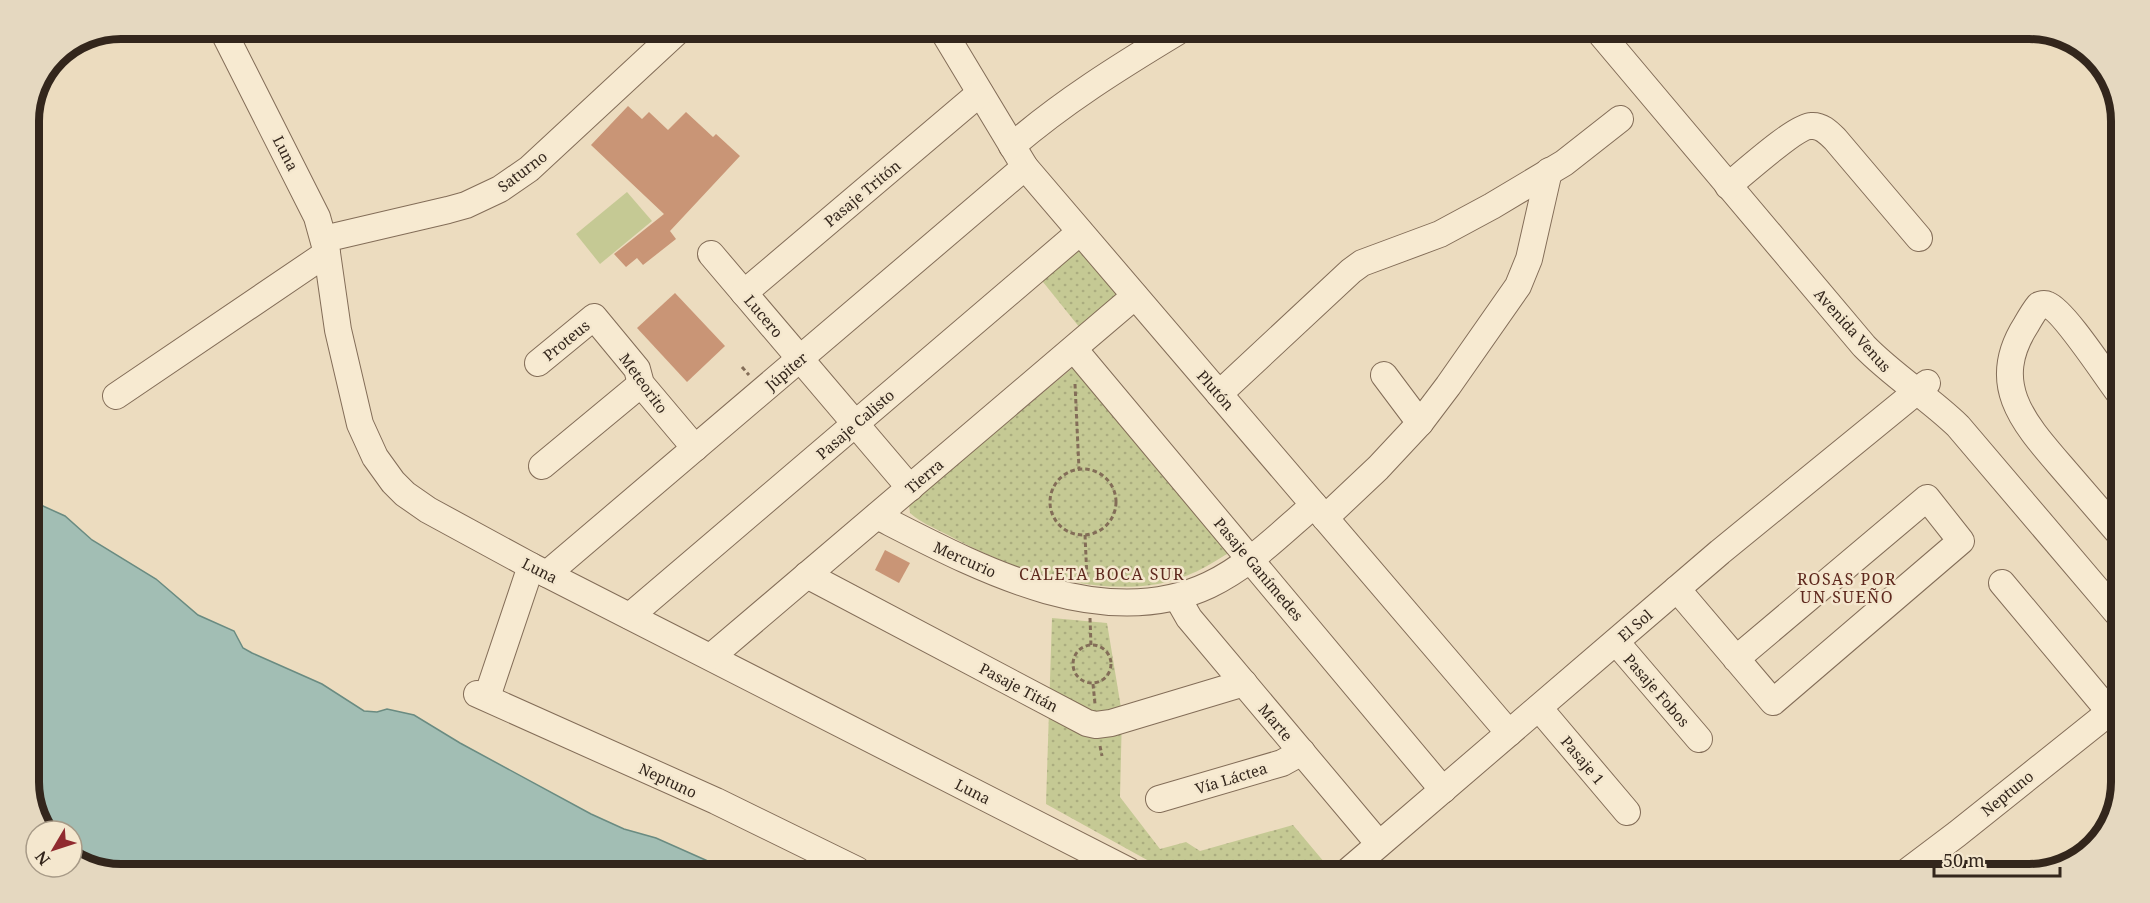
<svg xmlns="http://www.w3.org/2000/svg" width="2150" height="903" font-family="'Noto Serif',serif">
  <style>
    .green { fill: #c5c994 }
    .park { fill: url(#park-dots) }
    .water { fill: #a2beb4; stroke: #6a8b81; stroke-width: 1.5 }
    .building { fill: #c99576 }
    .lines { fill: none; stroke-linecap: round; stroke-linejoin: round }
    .minor-casing { stroke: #836d58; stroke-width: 28 }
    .path { stroke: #836d58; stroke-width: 3; stroke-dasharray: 4.5 3; stroke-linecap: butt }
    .minor { stroke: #f7ead1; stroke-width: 26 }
    .labels { text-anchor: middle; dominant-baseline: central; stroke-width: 5; stroke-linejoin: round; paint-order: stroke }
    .street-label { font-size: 15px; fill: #33261c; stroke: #f4e7ce }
    .neighbourhood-label { font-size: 16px; letter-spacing: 1.5px; fill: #5e281d; stroke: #f4e7ce }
    .rim { fill: none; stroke: #33261c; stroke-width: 8 }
  </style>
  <defs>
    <pattern id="park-dots" width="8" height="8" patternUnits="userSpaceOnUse" patternTransform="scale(1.5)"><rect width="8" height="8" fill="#c5c994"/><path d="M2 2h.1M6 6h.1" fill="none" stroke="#aaac7f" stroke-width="1.8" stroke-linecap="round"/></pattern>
  </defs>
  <rect width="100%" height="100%" fill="#ecdcbf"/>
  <polygon class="green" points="627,192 652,221 600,264 576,234"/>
  <g class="park">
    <polygon points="1076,245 1119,295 1080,328 1039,277"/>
    <path d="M1076 365 1233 550C1209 566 1186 579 1158 584 1086 596 1008 568 946 534 934 528 920 522 910 513L909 505Z"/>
    <polygon points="1052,618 1107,623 1122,714 1120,797 1160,849 1186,842 1200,851 1293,825 1330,869 1327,872 1167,871 1046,804"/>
  </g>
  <polygon class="water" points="33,481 37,483 40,489 37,500 43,506 65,516 92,540 156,579 198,615 234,631 243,648 252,653 322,684 364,711 377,712 387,709 414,715 460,743 591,814 624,829 656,838 728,870 86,868 72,857 72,831 45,831 29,788 29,486"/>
  <g class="building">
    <polygon points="628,106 642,119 649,112 668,130 686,112 713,137 716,134 740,156 670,231 676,239 643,265 637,258 626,267 614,254 664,214 591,145"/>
    <polygon points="675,293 725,346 687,382 637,328"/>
    <polygon points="885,550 910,563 899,583 875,570"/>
  </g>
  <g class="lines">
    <defs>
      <g id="minor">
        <polyline points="222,29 317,217 327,253 338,330 360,424 375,457 393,482 405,494 428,510 531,566 1129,871"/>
        <polyline points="943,31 1025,167 1509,733"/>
        <path d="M1601 34 1864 346C1893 376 1928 397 1958 426L2117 613"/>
        <path d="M1012 146C1063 102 1119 67 1177 32"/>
        <path d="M1728 186C1743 174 1796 126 1811 126 1821 125 1828 132 1835 139L1919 238"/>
        <polyline points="324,239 448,210 466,205 500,189 529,169 679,30"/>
        <polyline points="711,254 910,488"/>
        <polyline points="744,293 980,93"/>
        <polyline points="1074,349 1443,790"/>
        <polyline points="538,363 594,317 637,369 641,384 695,448"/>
        <polyline points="1384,375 1420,423"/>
        <polyline points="1219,394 1351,271 1362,263 1440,234 1492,206 1564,163 1620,119"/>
        <polyline points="116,396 327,253"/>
        <polyline points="542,466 641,384"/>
        <path d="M877 516C973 565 1101 636 1209 585 1249 566 1281 533 1314 505"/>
        <polyline points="1325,518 1378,468 1420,423 1448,386 1518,286 1529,259 1549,171"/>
        <path d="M2117 531C2098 509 2079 487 2060 465 2022 421 1989 383 2026 325 2030 318 2034 311 2039 305 2043 304 2044 303 2048 305 2064 311 2106 376 2119 393"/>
        <polyline points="547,574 1025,167"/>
        <polyline points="807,575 1087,723 1096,725 1111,723 1244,683"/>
        <polyline points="2002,583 2109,711"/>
        <polyline points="1677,589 1773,702 1961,541 1927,498 1736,659"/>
        <polyline points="1177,597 1189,618 1379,844"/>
        <polyline points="630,616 1080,232"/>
        <polyline points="1616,642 1699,739"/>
        <polyline points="712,656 1135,296"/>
        <polyline points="477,694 716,801 857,870"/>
        <polyline points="487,697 531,566"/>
        <polyline points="1539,708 1627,812"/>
        <polyline points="1159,799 1282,763 1302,752"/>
        <polyline points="1347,872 1720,552 1927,383"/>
        <polyline points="1904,874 1957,834 2116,707"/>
      </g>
    </defs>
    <use href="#minor" class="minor-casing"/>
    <g class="path">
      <polyline points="742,367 749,375"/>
      <polyline points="1075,384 1079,469"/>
      <circle cx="1083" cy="502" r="33"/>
      <polyline points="1085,535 1087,579"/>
      <polyline points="1090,618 1091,646"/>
      <circle cx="1092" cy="664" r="19"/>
      <polyline points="1093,684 1095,704"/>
      <polyline points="1100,746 1102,756"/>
    </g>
    <use href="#minor" class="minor"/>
  </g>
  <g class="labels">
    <g class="street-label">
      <text transform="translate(286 153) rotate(63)">Luna</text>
      <text transform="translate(522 171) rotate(-37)">Saturno</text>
      <text transform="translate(862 193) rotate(-40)">Pasaje Tritón</text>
      <text transform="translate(764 316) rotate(50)">Lucero</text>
      <text transform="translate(1853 330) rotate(48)">Avenida Venus</text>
      <text transform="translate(566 340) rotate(-39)">Proteus</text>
      <text transform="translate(786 371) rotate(-40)">Júpiter</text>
      <text transform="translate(644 383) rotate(54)">Meteorito</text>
      <text transform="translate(1216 390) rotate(49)">Plutón</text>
      <text transform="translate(855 424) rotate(-41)">Pasaje Calisto</text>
      <text transform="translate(924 476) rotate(-40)">Tierra</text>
      <text transform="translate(965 559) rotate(24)">Mercurio</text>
      <text transform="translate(1259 569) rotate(50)">Pasaje Ganímedes</text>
      <text transform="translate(540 570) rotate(27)">Luna</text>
      <text transform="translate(1635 625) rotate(-41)">El Sol</text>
      <text transform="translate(1019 687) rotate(28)">Pasaje Titán</text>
      <text transform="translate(1657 690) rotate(49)">Pasaje Fobos</text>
      <text transform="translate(1276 722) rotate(50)">Marte</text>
      <text transform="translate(1583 760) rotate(50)">Pasaje 1</text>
      <text transform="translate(1231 778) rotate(-17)">Vía Láctea</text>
      <text transform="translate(668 780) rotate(25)">Neptuno</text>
      <text transform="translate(973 791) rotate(27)">Luna</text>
      <text transform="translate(2007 793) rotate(-39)">Neptuno</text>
    </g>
    <g class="neighbourhood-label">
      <text x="1102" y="574">CALETA BOCA SUR</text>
      <text x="1847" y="579">ROSAS POR<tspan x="1847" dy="18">UN SUEÑO</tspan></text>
    </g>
  </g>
  <path d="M0 0H2150V903H0ZM121 39H2029A82 82 0 0 1 2111 121V782A82 82 0 0 1 2029 864H121A82 82 0 0 1 39 782V121A82 82 0 0 1 121 39Z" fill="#e5d8c0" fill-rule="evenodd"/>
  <path class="rim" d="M121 39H2029A82 82 0 0 1 2111 121V782A82 82 0 0 1 2029 864H121A82 82 0 0 1 39 782V121A82 82 0 0 1 121 39Z"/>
  <g transform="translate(54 849) rotate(231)"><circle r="28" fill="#f4e7ce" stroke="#a79a87" stroke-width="1.5"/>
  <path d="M0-4.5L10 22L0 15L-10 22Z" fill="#902a2f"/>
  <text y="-9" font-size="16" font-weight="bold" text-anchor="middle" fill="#33261c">N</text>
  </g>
  <path d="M1934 867v9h126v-9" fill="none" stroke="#33261c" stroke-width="3"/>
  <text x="1943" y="867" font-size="18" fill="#33261c" stroke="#f4e7ce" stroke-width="4.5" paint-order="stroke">50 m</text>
</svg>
